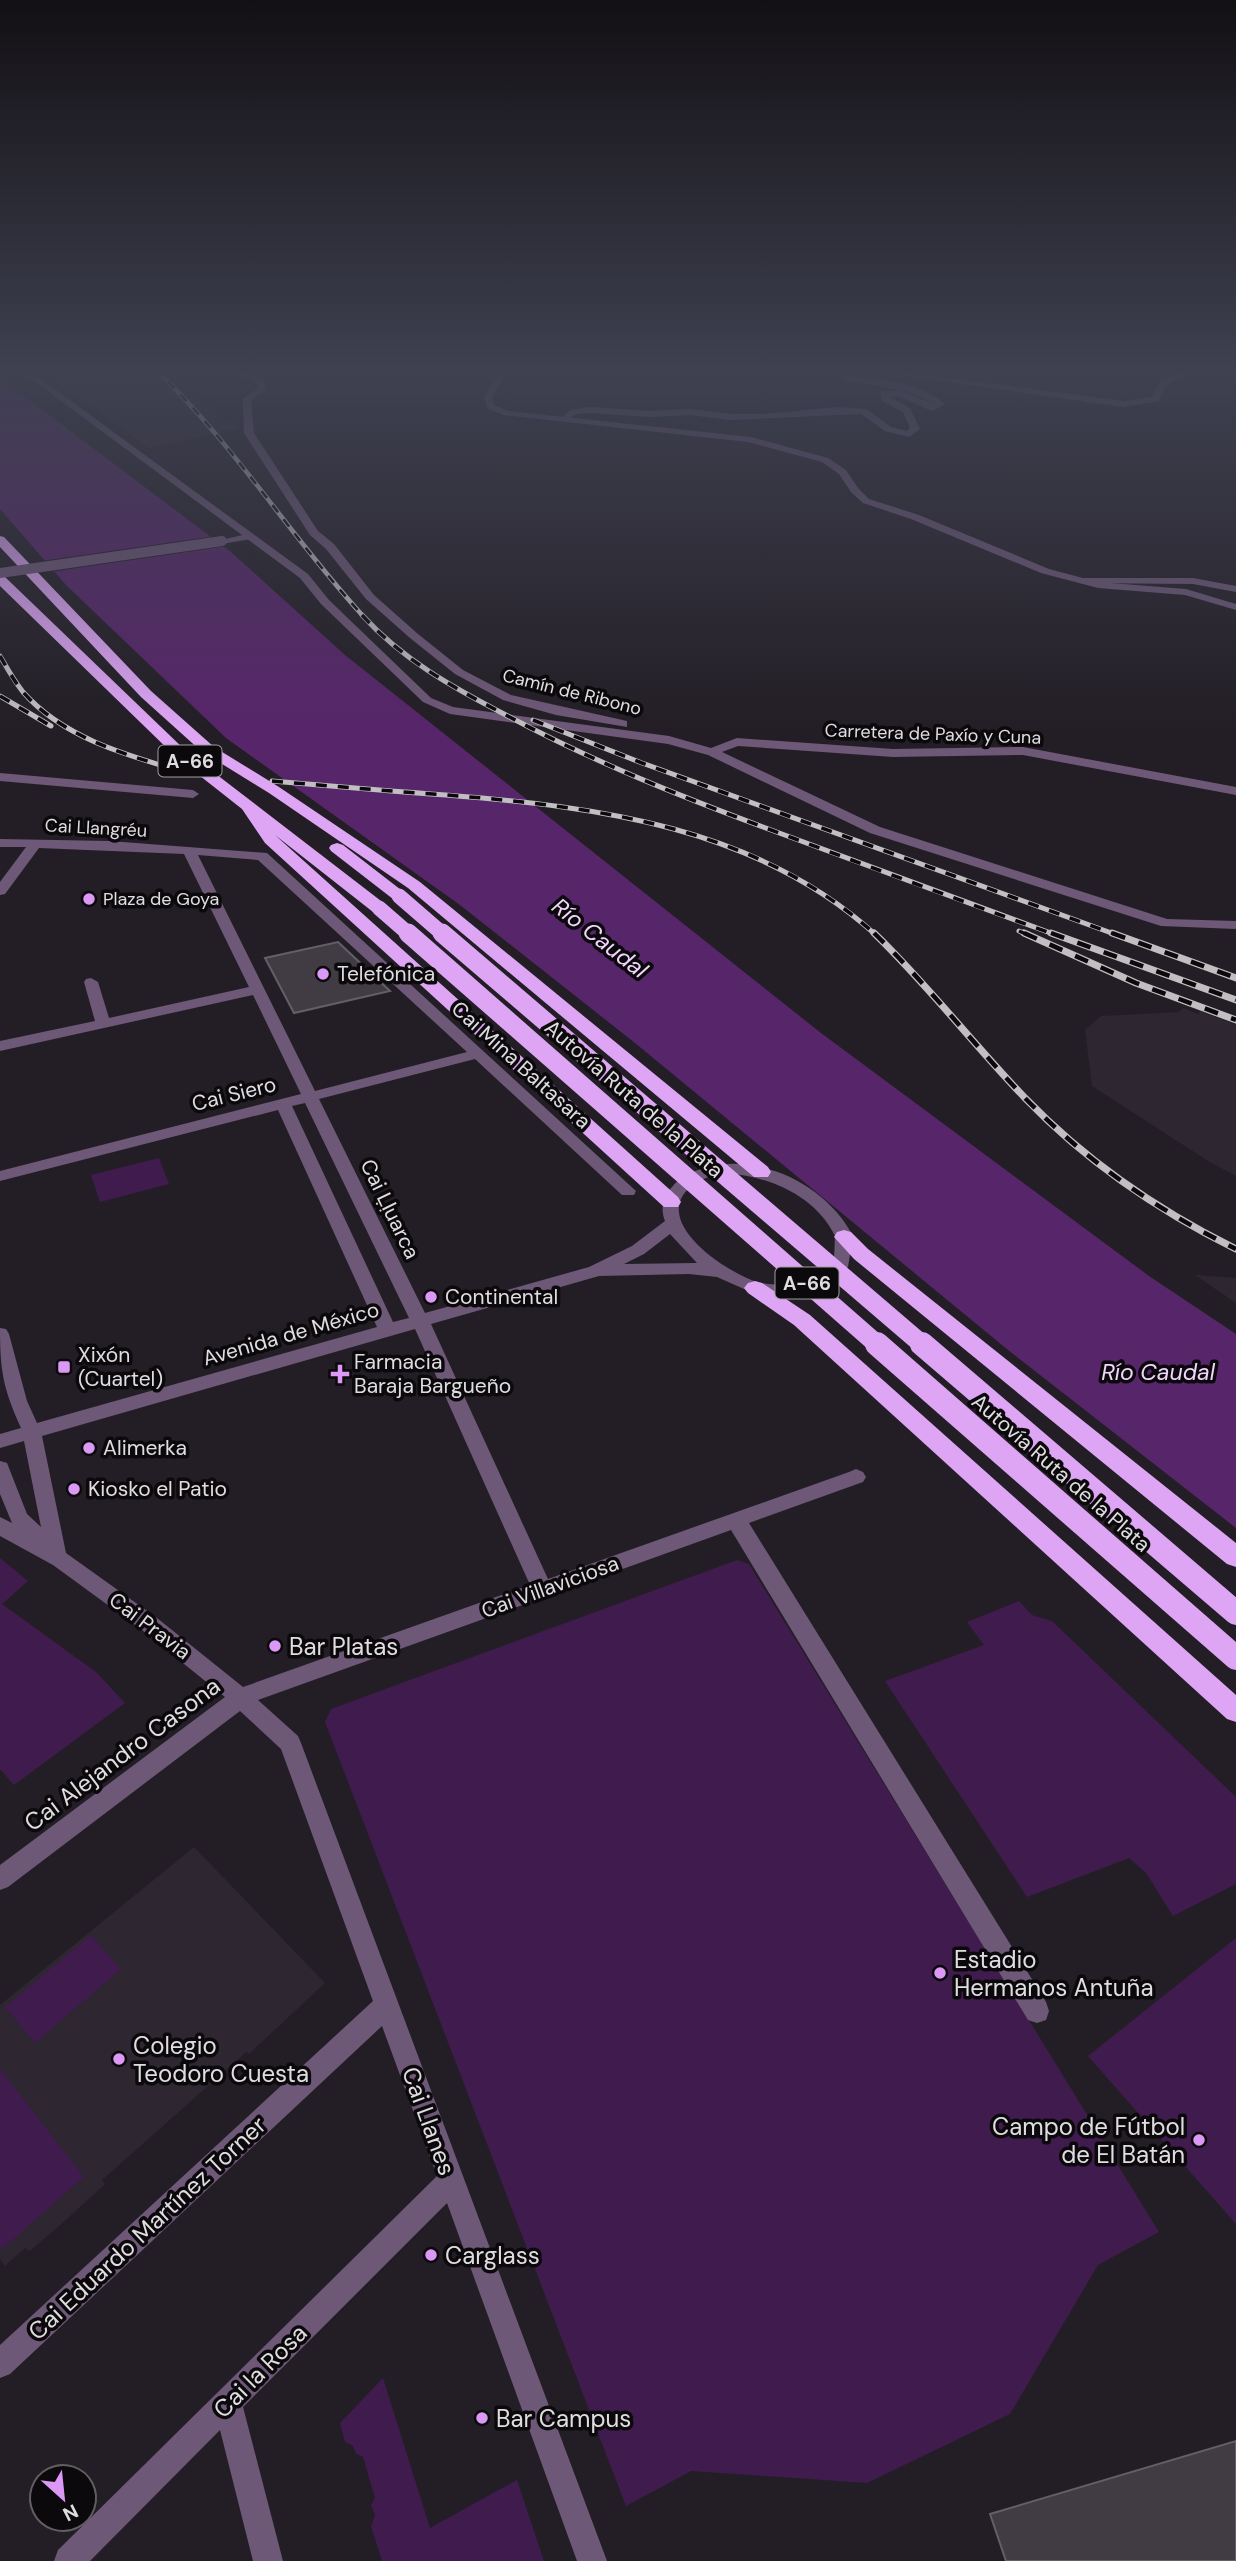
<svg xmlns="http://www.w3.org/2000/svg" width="1236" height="2561" font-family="'DM Sans',sans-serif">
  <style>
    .built { fill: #2e2631 }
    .green { fill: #401b4e }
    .water { fill: #57256a }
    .pier { fill: #231e25 }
    .building { fill: #413c43; stroke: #645f67; stroke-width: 2 }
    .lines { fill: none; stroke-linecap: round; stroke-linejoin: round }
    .minor { fill: #6e5877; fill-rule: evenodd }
    .tertiary { fill: #6e5877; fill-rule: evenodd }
    .motorway { fill: #dda5f4; fill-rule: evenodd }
    .rail-far2-casing { stroke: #c2bfc3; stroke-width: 4.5 }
    .rail-far1-casing { stroke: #c2bfc3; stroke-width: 5 }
    .rail-casing { stroke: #c2bfc3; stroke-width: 7 }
    .rail-far2 { stroke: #0b090c; stroke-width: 2.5; stroke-dasharray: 9; stroke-linecap: butt }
    .rail-far1 { stroke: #0b090c; stroke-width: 3.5; stroke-dasharray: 11; stroke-linecap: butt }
    .rail { stroke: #0b090c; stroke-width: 4.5; stroke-dasharray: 14; stroke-linecap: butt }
    .minor-bridge { stroke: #6e5877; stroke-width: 10 }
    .motorway-bridge-far2 { stroke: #dda5f4; stroke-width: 15 }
    .motorway-bridge-far1 { stroke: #dda5f4; stroke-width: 19 }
    .motorway-bridge { stroke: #dda5f4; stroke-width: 24 }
    .poi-dot { fill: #db99f5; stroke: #0b090c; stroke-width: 2.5 }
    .labels { text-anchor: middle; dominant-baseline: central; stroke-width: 7; stroke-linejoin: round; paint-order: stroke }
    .far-street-label { font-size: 18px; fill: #e0dde1; stroke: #0b090c }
    .far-poi-label { font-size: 18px; fill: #e0dde1; stroke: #0b090c; text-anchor: start }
    .shield { fill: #0b090c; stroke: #a09da1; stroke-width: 2 }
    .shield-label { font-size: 19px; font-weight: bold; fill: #e0dde1 }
    .poi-label { font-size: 21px; fill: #e0dde1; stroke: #0b090c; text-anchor: start }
    .street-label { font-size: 21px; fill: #e0dde1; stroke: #0b090c }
    .water-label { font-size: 23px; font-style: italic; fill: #f1d5fd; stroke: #0b090c }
    .near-poi-label { font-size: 24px; fill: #e0dde1; stroke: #0b090c; text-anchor: start }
    .near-street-label { font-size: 24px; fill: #e0dde1; stroke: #0b090c }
  </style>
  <rect width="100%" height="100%" fill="#231e25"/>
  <g class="built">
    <polygon points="39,369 149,369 240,428 149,448"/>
    <polygon points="1183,1008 1198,1014 1200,1011 1236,1025 1236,1176 1208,1161 1092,1086 1085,1030 1101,1016 1179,1012"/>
    <polygon points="1195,1275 1236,1278 1236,1303"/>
    <polygon points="194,1847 325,1983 249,2054 246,2052 234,2063 102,2180 105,2184 67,2219 30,2251 25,2248 5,2266 0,2259 0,2005"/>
  </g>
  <g class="green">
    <polygon points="159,1158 169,1184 100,1202 91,1175"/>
    <polygon points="0,1558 28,1581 2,1604 96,1672 125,1703 14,1785 0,1769"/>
    <polygon points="737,1560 749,1564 1159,2232 1098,2265 1010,2414 867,2483 691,2471 626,2506 325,1722 331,1709"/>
    <polygon points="1019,1601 1032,1615 1052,1621 1236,1797 1236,1884 1173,1916 1146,1873 1129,1858 1027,1897 885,1681 984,1645 967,1622"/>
    <polygon points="91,1935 121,1969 35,2043 5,2007"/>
    <polygon points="1236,1938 1236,2224 1088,2056"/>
    <polygon points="0,2069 84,2177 2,2249 0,2246"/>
    <polygon points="383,2378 430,2528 517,2480 544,2561 382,2561 371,2526 375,2515 371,2505 375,2498 363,2457 356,2454 353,2446 345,2442 340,2423"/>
  </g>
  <polygon class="water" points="0,378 231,552 345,655 821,1033 1149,1276 1236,1334 1236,1528 1008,1350 635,1043 460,905 226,738 66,585 0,509"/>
  <polygon class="pier" points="215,536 228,546 50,572 41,561"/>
  <g class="building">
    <polygon points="338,942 390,991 294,1013 265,958"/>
    <polygon points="1236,2441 1236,2561 1006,2561 990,2514"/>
  </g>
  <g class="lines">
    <g class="minor">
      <polygon points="1184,369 1195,369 1166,385 1159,401 1124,407 884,373 888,370 1124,401 1152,397 1160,381"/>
      <path d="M844 375C879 380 918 380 945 404L932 411 900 397 888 396 910 408 920 429 909 437 885 431 861 414 731 420 690 415 649 417 590 413 576 414 566 421 562 418 570 410 590 407 649 411 690 409 731 414H765L837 407 866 409 891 427 907 431 910 428 903 412 882 401 880 391H902L934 404C904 386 874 386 841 380Z"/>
      <polygon points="247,534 252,537 251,539 222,544 217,541"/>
      <polygon points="1083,578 1193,578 1236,586 1236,592 1193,584 1079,583 1078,581"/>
      <polygon points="0,773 193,790 199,794 193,798 0,781"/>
      <path d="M0 839 110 841 267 853 636 1191 634 1195H622L475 1059 319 1099 425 1313 589 1267 632 1246 665 1221C660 1208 663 1197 672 1187 682 1175 693 1171 708 1167 763 1153 828 1187 853 1236L848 1267 815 1289 786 1296 753 1293 717 1277 689 1274 599 1276 431 1324 548 1579 849 1472 856 1469 863 1472 866 1477 863 1482 749 1523 1046 2002 1049 2011 1046 2020 1037 2023 1028 2020 731 1530 258 1700 298 1736 301 1743 607 2561H577L447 2203 243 2407 283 2561H253L220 2430 90 2561H54L58 2550 437 2176 382 2026 10 2374 0 2378V2345L373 2001 281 1749 240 1711 8 1887 0 1890V1865L225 1697 142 1630 53 1565 0 1536V1517L12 1523 0 1494V1461L7 1463 27 1514 41 1527 24 1441 0 1448V1434L21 1428C3 1388 0 1371 0 1328L6 1329 9 1334 27 1401 37 1423 377 1327 278 1110 0 1181V1171L301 1094 253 995 0 1051V1041L95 1021 84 982 86 979 91 978 98 982 109 1018 249 987 184 854 39 848 5 894 0 895V882L26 847H0ZM198 855 258 860 467 1052 315 1091ZM305 1103 409 1318 393 1322 292 1106ZM725 1173C768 1176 815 1195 835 1236L834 1260C823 1269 811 1279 797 1283 785 1286 766 1285 754 1281 724 1270 651 1222 690 1187 699 1178 714 1176 725 1173ZM670 1234 697 1263 624 1264 644 1254ZM415 1329 530 1585 243 1687 157 1618 66 1553 42 1436Z"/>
    </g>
    <g class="tertiary">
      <polygon points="18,369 27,369 308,574 329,600 431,698 453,707 669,736 711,748 737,738 893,749 1023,747 1236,787 1236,795 1023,755 893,757 738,746 722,752 880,827 1167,919 1236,921 1236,929 1161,926 870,833 708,755 668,744 450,714 423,702 321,604 300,578"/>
      <polygon points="229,369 239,369 264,380 265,390 251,400 254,433 318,531 334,544 374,595 418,634 463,670 511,695 627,721 627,727 556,715 503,700 455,674 410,638 366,599 326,549 310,535 244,433 243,399 257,389 257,383"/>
      <polygon points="502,369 510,369 492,397 494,405 508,411 751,437 828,458 846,470 858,488 869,499 919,515 1049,569 1098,582 1186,589 1236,604 1236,610 1185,595 1098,588 1041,573 911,519 863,503 851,492 839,474 822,462 748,442 503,415 487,408 484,397"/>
    </g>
    <g class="motorway">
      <polygon points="0,536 4,537 151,691 214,747 279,787 420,882 768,1167 771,1172 768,1177 754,1177 408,888 269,793 201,751 141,697 0,547"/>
      <polygon points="0,575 4,576 186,751 385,904 387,908 385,912 373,912 275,835 678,1197 681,1202 678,1207 664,1207 265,843 242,809 176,757 0,586"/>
      <polygon points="337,843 343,845 405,893 407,896 405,899 393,899 331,851 329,848 331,845"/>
      <polygon points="844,1230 851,1232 868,1249 1236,1543 1236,1567 1227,1564 854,1259 834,1237 837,1232"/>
      <polygon points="755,1281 762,1283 810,1315 1236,1695 1236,1722 1227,1719 794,1325 748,1293 744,1288 748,1283"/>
    </g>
    <defs>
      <path id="rail-far2" d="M155 369C234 444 290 536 363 616"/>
      <g id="rail-far1">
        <path d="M362 615C402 659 452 687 504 714 593 762 687 799 782 834 873 868 964 902 1056 935"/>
        <path d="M0 656C7 668 14 681 23 692 65 740 133 757 191 774"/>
        <polyline points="0,696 51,726"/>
        <polyline points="533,720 642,763 1117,935"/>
        <path d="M272 781C330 786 388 791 446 795 599 807 757 827 876 935"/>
        <polyline points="1019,931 1028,935"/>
      </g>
      <g id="rail">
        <path d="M874 933C928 985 973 1044 1025 1098 1086 1161 1157 1210 1236 1249"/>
        <polyline points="1024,933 1136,983 1236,1020"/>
        <polyline points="1051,933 1236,1000"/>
        <polyline points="1112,933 1236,978"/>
      </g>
    </defs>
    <use href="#rail-far2" class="rail-far2-casing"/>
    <use href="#rail-far1" class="rail-far1-casing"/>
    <use href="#rail" class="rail-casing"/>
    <use href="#rail-far2" class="rail-far2"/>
    <use href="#rail-far1" class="rail-far1"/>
    <use href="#rail" class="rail"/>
    <polyline class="minor-bridge" points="0,573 222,541"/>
    <g class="motorway-bridge-far2">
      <polyline points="399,896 444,935"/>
      <polyline points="379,908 410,935"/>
    </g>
    <g class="motorway-bridge-far1">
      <polyline points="408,933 879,1346"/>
      <polyline points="442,933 924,1346"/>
    </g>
    <g class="motorway-bridge">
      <polyline points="877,1344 1236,1658"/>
      <polyline points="922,1344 1236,1613"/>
    </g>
  </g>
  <linearGradient id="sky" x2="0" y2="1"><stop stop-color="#131014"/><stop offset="0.51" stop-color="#3f4151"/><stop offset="1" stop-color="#3f4151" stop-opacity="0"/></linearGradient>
  <rect width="1236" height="727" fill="url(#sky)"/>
  <g class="poi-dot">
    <circle cx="89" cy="899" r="7"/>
    <circle cx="323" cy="974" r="7"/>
    <circle cx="431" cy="1297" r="7"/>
    <rect x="57" y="1360" width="14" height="14" rx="3.5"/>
    <path d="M336.5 1363.5h7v7h7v7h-7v7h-7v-7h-7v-7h7z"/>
    <circle cx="89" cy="1448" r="7"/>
    <circle cx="74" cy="1489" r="7"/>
    <circle cx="275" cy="1646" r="7"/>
    <circle cx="940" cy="1973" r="7"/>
    <circle cx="119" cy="2059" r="7"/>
    <circle cx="1199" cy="2140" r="7"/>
    <circle cx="431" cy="2255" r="7"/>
    <circle cx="482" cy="2418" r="7"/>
  </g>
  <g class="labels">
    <g class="far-street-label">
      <text transform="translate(572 692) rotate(14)">Camín de Ribono</text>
      <text transform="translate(933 734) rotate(2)">Carretera de Paxío y Cuna</text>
      <text transform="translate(96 828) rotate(3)">Cai Llangréu</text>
    </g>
    <g class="far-poi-label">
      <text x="103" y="899">Plaza de Goya</text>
    </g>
    <g class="shield">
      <rect x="158.5" y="745.5" width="63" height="31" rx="5"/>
      <rect x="775.5" y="1267.5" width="63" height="31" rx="5"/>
    </g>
    <g class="shield-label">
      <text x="190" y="761">A-66</text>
      <text x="807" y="1283">A-66</text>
    </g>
    <g class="poi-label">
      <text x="337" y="974">Telefónica</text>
      <text x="445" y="1297">Continental</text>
      <text x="78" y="1355">Xixón<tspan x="78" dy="24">(Cuartel)</tspan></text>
      <text x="354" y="1362">Farmacia<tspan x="354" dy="24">Baraja Bargueño</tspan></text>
      <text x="103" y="1448">Alimerka</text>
      <text x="88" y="1489">Kiosko el Patio</text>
    </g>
    <g class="street-label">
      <text transform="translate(521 1065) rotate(42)">Cai Mina Baltasara</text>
      <text transform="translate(234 1094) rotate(-14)">Cai Siero</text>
      <text transform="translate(634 1099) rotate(41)">Autovía Ruta de la Plata</text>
      <text transform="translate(390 1209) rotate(64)">Cai Ḷḷuarca</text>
      <text transform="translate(291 1334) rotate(-16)">Avenida de México</text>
      <text transform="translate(1061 1473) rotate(41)">Autovía Ruta de la Plata</text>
      <text transform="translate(550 1587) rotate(-20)">Cai Villaviciosa</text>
      <text transform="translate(150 1626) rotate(37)">Cai Pravia</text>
    </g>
    <g class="water-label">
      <text transform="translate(600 938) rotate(38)">Río Caudal</text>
      <text x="1158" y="1372">Río Caudal</text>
    </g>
    <g class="near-poi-label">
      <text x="289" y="1646">Bar Platas</text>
      <text x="954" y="1959">Estadio<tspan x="954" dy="28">Hermanos Antuña</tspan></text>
      <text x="133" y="2045">Colegio<tspan x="133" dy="28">Teodoro Cuesta</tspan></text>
      <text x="1185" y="2126" text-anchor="end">Campo de Fútbol<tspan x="1185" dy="28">de El Batán</tspan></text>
      <text x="445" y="2255">Carglass</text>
      <text x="496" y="2418">Bar Campus</text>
    </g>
    <g class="near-street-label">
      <text transform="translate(122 1754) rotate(-37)">Cai Alejandro Casona</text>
      <text transform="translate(429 2121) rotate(70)">Cai Llanes</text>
      <text transform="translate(147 2228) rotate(-43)">Cai Eduardo Martínez Torner</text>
      <text transform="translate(260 2371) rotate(-45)">Cai la Rosa</text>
    </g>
  </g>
  <g transform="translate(63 2498) rotate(153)"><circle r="33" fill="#0b090c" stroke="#605e61" stroke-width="2"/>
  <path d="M0-5L12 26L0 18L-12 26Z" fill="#db99f5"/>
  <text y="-10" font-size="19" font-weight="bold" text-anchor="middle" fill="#e0dde1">N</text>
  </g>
</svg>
